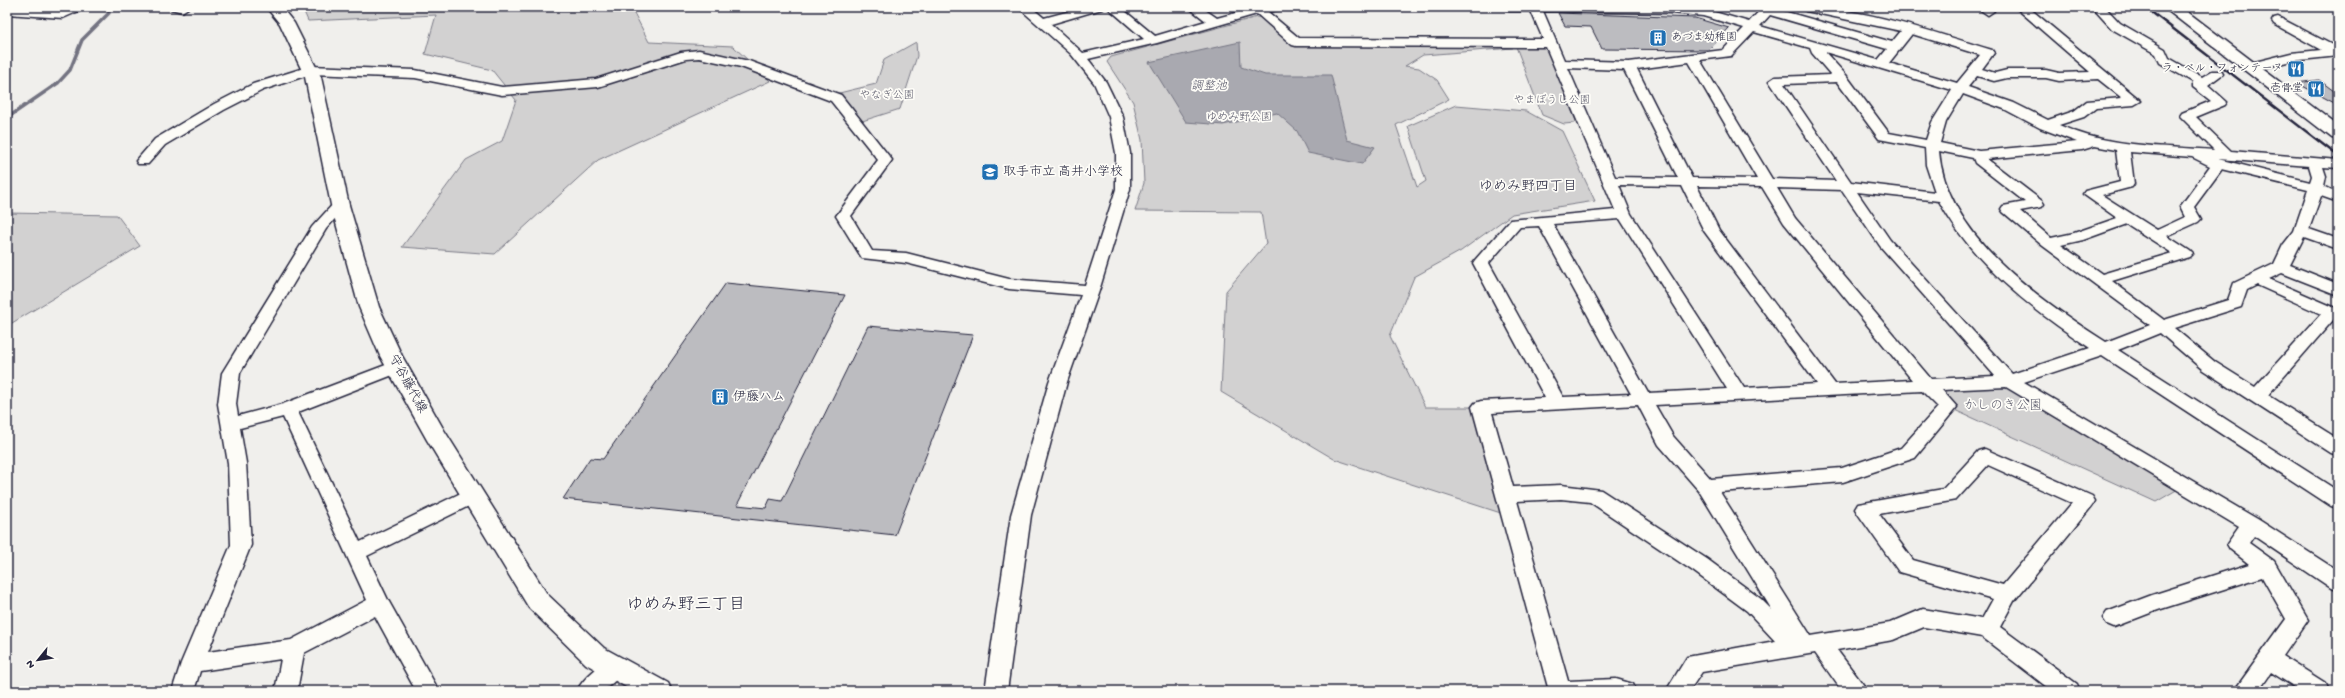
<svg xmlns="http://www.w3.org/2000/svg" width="2345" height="698" font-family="'Gochi Hand','Klee One',sans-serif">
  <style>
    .green { fill: #d2d1d1; stroke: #7a7a86 }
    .water { fill: #a9a9b0; stroke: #737381 }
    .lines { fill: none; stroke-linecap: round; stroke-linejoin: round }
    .stream { stroke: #737381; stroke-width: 3.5 }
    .building { fill: #bcbcc0; stroke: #22223b }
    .minor-casing { stroke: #22223b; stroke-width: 3 }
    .major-casing { stroke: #22223b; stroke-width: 3 }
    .highway-casing { stroke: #22223b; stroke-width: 3 }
    .minor { fill: #fdfcf7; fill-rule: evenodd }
    .major { fill: #fdfcf7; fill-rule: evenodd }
    .highway { fill: #fdfcf7; fill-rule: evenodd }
    .rail { stroke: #22223b; stroke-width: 2.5 }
    .labels { text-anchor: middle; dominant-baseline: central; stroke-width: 3.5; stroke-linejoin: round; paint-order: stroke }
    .far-poi-label { font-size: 11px; fill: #22223b; stroke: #fdfcf7; text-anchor: end }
    .far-park-label { font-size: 11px; fill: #575768; stroke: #fdfcf7 }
    .far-water-label { font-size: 12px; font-style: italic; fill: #58586a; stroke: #fdfcf7 }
    .poi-label { font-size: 13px; fill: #22223b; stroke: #fdfcf7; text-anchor: start }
    .street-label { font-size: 13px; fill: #22223b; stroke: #fdfcf7 }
    .park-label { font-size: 13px; fill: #575768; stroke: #fdfcf7 }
    .neighbourhood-label { font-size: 14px; fill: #22223b; stroke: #fdfcf7 }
    .near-neighbourhood-label { font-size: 17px; fill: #22223b; stroke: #fdfcf7 }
  </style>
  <rect width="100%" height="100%" fill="#f0efec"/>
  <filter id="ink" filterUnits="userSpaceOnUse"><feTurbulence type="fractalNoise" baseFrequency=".025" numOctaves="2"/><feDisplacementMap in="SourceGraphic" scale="8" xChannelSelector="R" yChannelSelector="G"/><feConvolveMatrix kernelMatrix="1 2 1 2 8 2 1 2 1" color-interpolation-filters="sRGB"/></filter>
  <g filter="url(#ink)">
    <g class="green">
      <polygon points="302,7 631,7 649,42 733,46 770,81 598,160 495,254 402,247 466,160 502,141 516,100 492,70 425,54 436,15 308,21"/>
      <polygon points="1257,17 1262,18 1295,43 1512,46 1513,48 1423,55 1405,66 1419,68 1437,80 1449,99 1396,125 1417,187 1426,181 1408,126 1456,105 1526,111 1562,131 1595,201 1512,214 1461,251 1414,277 1390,336 1425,407 1481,407 1510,516 1334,459 1221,392 1226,291 1266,244 1261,212 1135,211 1144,183 1142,140 1133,102 1107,62 1111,57"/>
      <polygon points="916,42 917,56 900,109 856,123 831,95 876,84 884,60"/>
      <polygon points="1515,44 1546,47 1576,121 1575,123 1564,124 1542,115"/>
      <polygon points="7,213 117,215 140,246 7,326"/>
      <polygon points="2009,381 2185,485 2156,502 1948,407 1926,385"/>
    </g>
    <polygon class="water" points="1240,42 1241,67 1265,75 1331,75 1347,140 1375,147 1362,164 1308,153 1297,131 1277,113 1223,125 1186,122 1149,62"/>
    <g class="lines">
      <polyline class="stream" points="7,118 58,83 70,70 82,40 109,13 108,7"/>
    </g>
    <g class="building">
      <polygon points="1558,13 1695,18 1729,28 1709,50 1602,49 1591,27 1565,26"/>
      <polygon points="2319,80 2338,94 2338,105 2297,83"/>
      <polygon points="726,283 845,295 737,505 766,508 770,499 782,501 868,326 973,335 895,535 563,499 590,458 603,459"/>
    </g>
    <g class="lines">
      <defs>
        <g id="minor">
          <polygon points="7,7 62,10 71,7 88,7 63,18 7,14"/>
          <polygon points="169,7 187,7 188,8 182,12 171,9"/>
          <path d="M1018 7H1031L1044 18 1085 7H1104L1102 9 1051 24 1083 53 1144 39 1107 7H1120L1155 36 1206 21 1188 7H1201L1217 18 1250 9 1249 7H1285L1283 9 1268 12 1299 38 1543 39 1531 11H1509L1503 7H1684L1704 9 1749 22 1763 7H1777L1776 9 1892 42 1901 31 1806 11 1800 7C1862 7 1933 32 1992 50L1994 53 1982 69 1995 73 2007 70H2046L2059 73 2090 72 2015 7H2028L2141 101 2134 105 2096 108 2084 117 2059 125C2107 147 2162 146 2214 150L2180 116 2182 113 2211 101 2193 87V82L2160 63 2156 54 2112 29 2092 7H2105L2120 23 2165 49 2169 58 2202 77 2212 71H2222L2223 74 2208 85 2227 102 2225 105 2196 117 2231 151 2338 160V168L2323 167 2326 176 2324 186 2338 193V202L2321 196 2309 229 2338 239V249L2304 237 2290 265 2338 284V295L2282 273 2269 279 2338 309V320L2334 319 2268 395 2338 439V455L2331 453 2203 370 2160 333 2118 350 2338 491V508L2331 506 2102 356 2024 382 2259 520 2338 571V590L2331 588 2254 536 2249 543 2274 561 2308 620 2283 656 2327 684 2330 691H2301L2271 672 2258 691H2234L2286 619 2262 577 2158 610 2114 627 2107 624 2103 618 2107 612 2152 595 2249 564 2230 549 2227 544 2239 527 2006 387 1942 390 1957 407 1915 458 1843 482 1720 492 1811 636 1890 623 1923 609 1982 619 1993 599 1899 572 1858 514 1855 509 1858 504 1943 489 1978 451 1985 449 2092 496 2095 501 2092 506 2014 601 2000 627 2077 684 2080 691H2052L1982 637 1924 627 1893 640 1837 650 1868 691H1842L1815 653 1702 672 1689 691H1666L1687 657 1775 641 1747 611 1693 571 1590 502 1561 499 1517 501 1568 681 1616 679 1633 684 1636 691H1549L1472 407 1475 403 1481 401 1545 398 1473 263 1475 260 1510 220 1615 210 1546 47 1296 46 1292 45 1257 14 1157 43 1088 59 1106 82 1123 117 1130 153V189L1099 291 1067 382 1031 515 1007 691H985L1011 515 1049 382 1081 295 1009 289 906 263 862 258 836 216 878 160 831 101 741 67 699 58 686 59 598 87 502 95 415 78 311 74 263 90 224 110 165 145 148 164H138L136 161 155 139 214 104 253 84 310 66 415 70 502 87 596 79 681 52 699 50 749 61 841 95 892 160 851 216 872 251 906 253 1009 279 1085 285 1116 189V153L1109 117 1094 83 1071 54ZM1543 11 1671 13 1703 16 1744 28 1723 50 1629 62 1564 60ZM1770 15 1887 49 1878 60 1760 26ZM1754 32 1810 48 1812 53 1831 75 1775 77 1769 81 1836 181 1772 179 1700 60 1731 56ZM1912 34 1980 55 1957 83 1889 63ZM1825 52 1952 90 1932 122 1926 140 1889 133 1846 75ZM1689 62 1757 179 1692 178 1637 69ZM1568 68 1624 70 1678 178 1615 177ZM1977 76 1994 81 2007 78H2046L2059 81 2098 79 2122 98 2087 101 2074 111 2048 120 2014 103 1968 87ZM1837 82 1879 139 1925 148 1926 165 1935 192 1851 182 1784 84ZM1963 94 2004 109 2040 128 2077 142 1979 151 1940 143 1946 122ZM2095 146 2116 150 2120 182 2085 191 2083 194 2117 218 2074 233 2051 238 2020 211 2042 207 2044 204 2042 201 1987 159 2082 150ZM1939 151 1973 158 1975 163 2025 202 2003 206 2001 209 2003 212 2043 246 2150 325 2106 342C2040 300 1946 236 1939 151ZM2130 152 2192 157 2210 166 2180 207 2185 217 2157 230 2102 195 2132 187 2134 184ZM2218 159 2309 166 2312 176 2310 182ZM2222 169 2308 190 2294 231 2283 245 2274 264 2234 283 2228 300 2164 320 2112 281 2190 257 2193 254 2190 251 2167 236 2198 222 2201 219 2194 207ZM1619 185 1682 186 1704 231 1817 384 1744 388 1631 214ZM1697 186 1762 187 1784 223 1912 380 1835 384 1719 230ZM1777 188 1842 190 1880 246 1995 376 1931 379 1795 218ZM1857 192 1939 201C1973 264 2031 309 2090 348L2012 374 1890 240ZM1620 219 1727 389 1648 393 1553 224ZM2127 224 2172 253 2102 274 2061 245 2083 240ZM1539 226 1631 394 1563 397 1489 263 1520 227ZM2257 285 2321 314 2255 387 2215 362 2174 328 2241 307 2247 290ZM1922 391 1938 407 1901 448 1842 468 1711 479 1673 436 1655 405ZM1638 405 1659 445 1699 491 1772 610 1761 599 1707 559 1601 490 1561 485 1513 487 1492 413ZM1988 465 2072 503 2003 585 1913 560 1879 514 1956 500Z"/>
          <polygon points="1976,7 1990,7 1994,11 1988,15"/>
          <polygon points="2278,17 2338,48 2338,56 2291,61 2251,71 2247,70 2245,67 2247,64 2291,53 2321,50 2274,24 2272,21 2274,18"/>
          <path d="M340 201 347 205 326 229 240 373 236 404 238 416 283 404 391 363 397 361 403 363 406 367 403 371 298 412 360 542 465 491 472 489 479 491 482 496 479 501 367 556 388 600 439 691H416L375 616 304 653 297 691H275L281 659 200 671 194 691H172L181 663 231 545 228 463 218 404 222 373 312 227 335 202ZM283 417 367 600 291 640 208 652 251 545 246 463 240 428Z"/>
          <path d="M615 658 623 660 626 667 623 674 603 691H577C583 678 601 663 615 658Z"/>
        </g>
        <polygon id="major" points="266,7 281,7 294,23 321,77 349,205 379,307 402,356 444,430 547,594 604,648 668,683 672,691 633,691 586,664 529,608 427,440 380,356 359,307 331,205 305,77 280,24"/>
        <polygon id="highway" points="2163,7 2181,7 2338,126 2338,139 2332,138"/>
      </defs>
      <use href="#minor" class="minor-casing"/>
      <use href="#major" class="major-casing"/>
      <use href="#highway" class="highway-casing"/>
      <use href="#minor" class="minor"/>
      <use href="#major" class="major"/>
      <use href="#highway" class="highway"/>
      <polyline class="rail" points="2145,7 2338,156"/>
    </g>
  </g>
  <defs>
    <symbol id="building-square" viewBox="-11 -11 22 22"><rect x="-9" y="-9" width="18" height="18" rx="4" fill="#1f6fb2" stroke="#fdfcf7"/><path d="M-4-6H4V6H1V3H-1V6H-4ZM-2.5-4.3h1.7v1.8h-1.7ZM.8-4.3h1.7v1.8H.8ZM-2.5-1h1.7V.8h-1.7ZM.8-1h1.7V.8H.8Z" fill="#fff"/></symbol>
    <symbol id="restaurant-square" viewBox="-11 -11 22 22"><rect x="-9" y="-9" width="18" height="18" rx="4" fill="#1f6fb2" stroke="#fdfcf7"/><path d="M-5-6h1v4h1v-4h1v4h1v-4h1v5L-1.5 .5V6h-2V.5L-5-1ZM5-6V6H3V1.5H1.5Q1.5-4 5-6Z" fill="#fff"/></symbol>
    <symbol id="school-square" viewBox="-11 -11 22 22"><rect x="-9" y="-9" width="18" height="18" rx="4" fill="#1f6fb2" stroke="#fdfcf7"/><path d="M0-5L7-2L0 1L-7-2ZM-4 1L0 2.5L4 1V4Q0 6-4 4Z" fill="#fff"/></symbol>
  </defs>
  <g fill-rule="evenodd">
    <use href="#building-square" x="1648" y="28" width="20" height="20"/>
    <use href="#restaurant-square" x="2286" y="59" width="20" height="20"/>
    <use href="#restaurant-square" x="2306" y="79" width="20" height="20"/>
    <use href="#school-square" x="980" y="162" width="20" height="20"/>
    <use href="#building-square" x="710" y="387" width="20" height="20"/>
  </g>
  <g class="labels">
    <g class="far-poi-label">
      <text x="1671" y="38" text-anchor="start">あづま幼稚園</text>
      <text x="2283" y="69">ラ・ベル・フォンテーヌ</text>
      <text x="2303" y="89">壱骨堂</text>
    </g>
    <g class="far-park-label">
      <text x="887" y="96">やなぎ公園</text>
      <text x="1552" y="101">やまぼうし公園</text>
      <text x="1239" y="118">ゆめみ野公園</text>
    </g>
    <g class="far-water-label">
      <text x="1209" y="87">調整池</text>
    </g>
    <g class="poi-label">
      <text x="1003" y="172">取手市立 高井小学校</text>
      <text x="733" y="397">伊藤ハム</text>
    </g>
    <g class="street-label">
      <text transform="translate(407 384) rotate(61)">守谷藤代線</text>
    </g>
    <g class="park-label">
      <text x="2003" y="406">かしのき公園</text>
    </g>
    <g class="neighbourhood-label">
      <text x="1528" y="187">ゆめみ野四丁目</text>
    </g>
    <g class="near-neighbourhood-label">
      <text x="686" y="606">ゆめみ野三丁目</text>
    </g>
  </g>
  <rect width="2345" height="698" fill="none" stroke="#fdfcf7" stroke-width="24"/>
  <rect x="12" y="12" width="2321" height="674" fill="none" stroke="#22223b" stroke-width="1.5" filter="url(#ink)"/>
  <g transform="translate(38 660) rotate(240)" stroke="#fdfcf7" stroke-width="3" paint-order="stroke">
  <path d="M0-3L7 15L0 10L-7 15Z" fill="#22223b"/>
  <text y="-6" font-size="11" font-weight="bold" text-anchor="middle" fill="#22223b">N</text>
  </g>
</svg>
